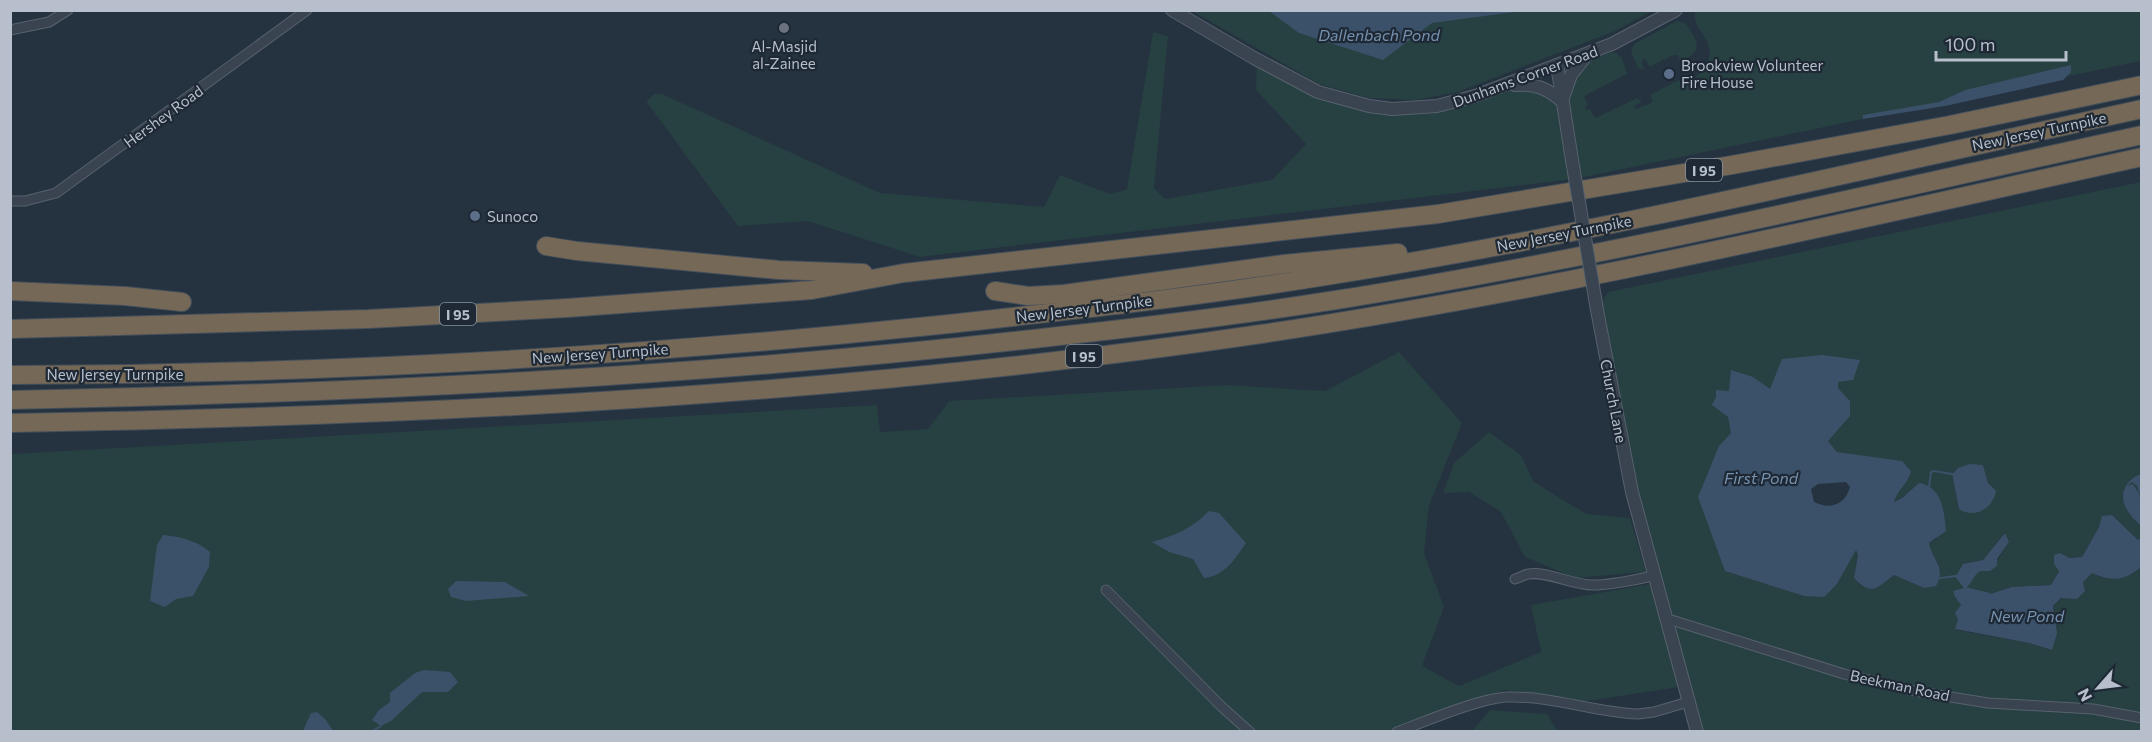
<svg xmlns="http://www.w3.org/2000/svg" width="2152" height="742" font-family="Commissioner,sans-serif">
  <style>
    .green { fill: #274041; fill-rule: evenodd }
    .water { fill: #3b5169; fill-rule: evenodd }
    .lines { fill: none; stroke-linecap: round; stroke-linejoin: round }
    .stream { stroke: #3b5169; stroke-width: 2 }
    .minor-casing { stroke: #57626e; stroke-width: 11 }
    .tertiary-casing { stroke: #57626e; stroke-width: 14 }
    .motorway-casing { stroke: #444f5b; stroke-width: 20 }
    .minor { stroke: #394450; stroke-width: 9 }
    .tertiary { stroke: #394450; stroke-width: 12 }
    .motorway { stroke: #766856; stroke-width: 18 }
    .tertiary-bridge-casing { stroke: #57626e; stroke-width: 14; stroke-linecap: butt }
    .tertiary-bridge { stroke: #394450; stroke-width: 12 }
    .worship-dot { fill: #6b7280; stroke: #1e2935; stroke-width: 2 }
    .service-dot { fill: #5c6f8a; stroke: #1e2935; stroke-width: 2 }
    .labels { text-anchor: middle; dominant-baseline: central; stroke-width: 4.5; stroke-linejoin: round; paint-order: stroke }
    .shield { fill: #1e2935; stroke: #88929e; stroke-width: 1.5 }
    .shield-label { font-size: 14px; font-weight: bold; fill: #b6bfcb }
    .poi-label { font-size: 15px; fill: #b6bfcb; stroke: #1e2935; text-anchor: start }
    .street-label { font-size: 15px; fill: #b6bfcb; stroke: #1e2935 }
    .water-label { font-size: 16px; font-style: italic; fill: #7691ad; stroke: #1e2935 }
  </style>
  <rect width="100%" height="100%" fill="#253240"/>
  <g class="green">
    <polygon points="1192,11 1652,11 1615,31 1458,92 1415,100 1368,98 1319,84"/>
    <path d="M1695 11H2141V61L1575 179 920 257 808 221 738 226 646 101 654 94H662L880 193 1044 207 1060 175 1110 194 1127 189 1153 32 1168 36 1154 188 1165 199 1272 180 1306 144 1256 90 1257 59 1318 92 1415 108 1502 86 1519 88 1548 95 1553 103 1563 102 1576 146 1569 103V88L1587 62 1612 52 1616 53 1622 58 1627 74 1584 96 1588 105 1585 107 1587 110 1590 109 1595 118 1637 98 1642 102 1634 106 1636 109 1653 102 1650 95 1679 80 1682 85C1689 82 1699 75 1704 68 1722 42 1691 32 1695 11Z"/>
    <path d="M1677 21 1685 23C1699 42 1704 50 1681 62L1677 55H1674L1649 67 1647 61 1643 59 1642 64 1645 70 1638 68 1631 52 1634 44Z"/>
    <path d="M2141 182 2142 376 2139 378 2142 380 2141 502 2136 487 2124 488C2123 505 2128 515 2141 526V537L2138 540 2112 515 2099 527 2082 557 2070 558 2060 553 2059 571 2051 585 2012 587 1990 594 1965 588 1955 597 1961 605 1956 630 2029 643 2051 650 2055 612 2053 606 2062 598 2077 599 2085 591 2083 582 2092 573C2109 582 2127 580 2141 567V718L2004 704 2141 720V731H1697L1665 618 1597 310 1608 292ZM1838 382V388L1850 401 1828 441 1837 452 1902 462 1910 477 1896 493 1893 502 1902 498 1919 483 1937 539 1929 543 1930 551 1939 564 1924 588 1894 575 1877 588 1862 586 1854 578 1858 555 1856 549 1837 584 1804 596 1725 571 1744 419 1770 390ZM1983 465 1988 483 1959 509 1952 474 1958 468ZM2005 533 2009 542 1990 571H1980L1974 575 1963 564 1983 560Z"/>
    <polygon points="1399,352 1462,423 1429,506 1424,553 1444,607 1422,666 1459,686 1541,652 1531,605 1650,584 1679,687 1581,702 1505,690 1387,732 11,732 11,454 877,405 880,432 928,429 949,401 1227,385 1325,391"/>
    <polygon points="1489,432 1521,455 1533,481 1563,500 1587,514 1630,518 1646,572 1575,578 1525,557 1501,512 1469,492 1443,493 1454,463"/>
    <polygon points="1490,710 1547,714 1557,731 1472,731"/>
  </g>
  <g class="water">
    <polygon points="1269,11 1522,11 1432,23 1383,60 1299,33"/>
    <polygon points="2071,65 2071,72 2063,80 1945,106 1863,119 1863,115 1939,102 1965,90"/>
    <path d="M1822 355 1860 360 1853 380 1838 382V388L1850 401V416L1828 441 1837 452 1902 461 1911 471C1909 483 1897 490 1894 502L1902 498 1919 483C1943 487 1944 512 1946 531L1929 543C1932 560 1947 567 1936 586L1924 588 1894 575C1877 588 1872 597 1854 578L1858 555 1856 550 1837 584 1824 597 1804 596 1725 571 1698 497 1719 446 1731 433 1728 417 1712 405 1716 397V390L1729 391 1731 370 1753 377 1770 389 1782 359ZM1846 482 1850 487C1845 505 1830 510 1814 502L1811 489 1818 484Z"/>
    <path d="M1970 464 1983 465 1988 483 1996 491C1993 509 1974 519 1959 509L1952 474 1958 468Z"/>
    <path d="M2138 475H2141V498L2137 486 2132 482 2127 486 2132 484C2144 494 2142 512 2141 526 2123 511 2113 489 2138 475Z"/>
    <path d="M1209 511 1219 513 1246 543C1235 559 1225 576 1204 578L1193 559 1169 552 1152 542C1176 535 1191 529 1209 511Z"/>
    <path d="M2112 515 2138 540 2141 537V567C2125 581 2111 582 2092 573L2083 582 2085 591 2077 599 2061 598 2053 606 2057 633 2052 650 2029 643 1955 629 1958 620 1955 613 1961 605 1955 597 1953 591 1964 588 1956 576 1963 564 1983 560 2005 533 2009 542 1997 559V566L1990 571H1980C1973 576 1972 583 1966 588L1990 594 2012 587 2051 585 2059 571 2054 564V555L2060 553 2070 558 2082 557 2099 527 2102 516Z"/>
    <path d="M163 535C181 537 196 540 210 552L209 567 193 596 176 599 165 607 150 601 157 545Z"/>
    <polygon points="456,581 505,582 529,596 466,601 451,597 448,589"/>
    <polygon points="424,670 450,672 458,682 448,692 422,692 391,721 381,726 372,720 379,710 390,702 390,693 415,673"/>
    <polygon points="317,712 326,720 333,731 303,731 311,713"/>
  </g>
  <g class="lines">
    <g class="stream">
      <polyline points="1929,487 1931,472 1934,471 1952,474"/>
      <polyline points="1940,578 1956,576 1965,588 1990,594"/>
      <polyline points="333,731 341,732"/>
      <polyline points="371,732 381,726"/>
    </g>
    <defs>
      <g id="minor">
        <polyline points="10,30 49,22 68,10"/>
        <polyline points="10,201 25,201 56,193 307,10"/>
        <path d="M1515 579C1519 578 1524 575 1528 574 1547 571 1572 585 1593 585 1613 585 1633 580 1653 576"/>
        <polyline points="1106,590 1222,707 1250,732"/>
        <polyline points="1665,618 1844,674 1920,692 1988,703 2093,709 2142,718"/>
        <path d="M1397 732C1426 721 1480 698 1508 697 1552 696 1594 712 1638 714L1654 712 1688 702"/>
      </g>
      <g id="tertiary">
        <polyline points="1172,10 1254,58 1318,92 1369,106 1392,109 1437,106 1475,96 1612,44 1676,10"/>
        <polyline points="1557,65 1572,160"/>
        <path d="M1515 85C1536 83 1548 89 1563 102"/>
        <polyline points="1564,95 1571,75 1586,56"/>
        <polyline points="1597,310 1632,492 1697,732"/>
      </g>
      <g id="motorway">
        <polyline points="546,246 577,251 779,270 863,273"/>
        <polyline points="10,291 125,296 182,302"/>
        <polyline points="995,291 1028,296 1064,294 1284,264 1398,253"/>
        <polyline points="10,329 368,319 567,308 812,290 904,273 1438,214 1732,165 1950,125 2142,85"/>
        <path d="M10 375C320 374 631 357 939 325 1068 311 1197 297 1326 276 1600 233 1870 168 2142 109"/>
        <path d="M10 400C365 393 716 376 1068 335 1158 325 1247 314 1336 300 1607 257 1874 193 2142 135"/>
        <path d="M10 423C428 416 848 395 1261 334 1558 290 1849 221 2142 157"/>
      </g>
    </defs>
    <use href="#minor" class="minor-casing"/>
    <use href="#tertiary" class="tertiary-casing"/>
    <use href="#motorway" class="motorway-casing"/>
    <use href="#minor" class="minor"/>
    <use href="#tertiary" class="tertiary"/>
    <use href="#motorway" class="motorway"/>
    <defs>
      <polyline id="tertiary-bridge" points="1572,160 1597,310"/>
    </defs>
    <use href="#tertiary-bridge" class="tertiary-bridge-casing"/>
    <use href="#tertiary-bridge" class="tertiary-bridge"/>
  </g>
  <circle class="worship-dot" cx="784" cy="28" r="6"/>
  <g class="service-dot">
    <circle cx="1669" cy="74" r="6"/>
    <circle cx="475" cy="216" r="6"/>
  </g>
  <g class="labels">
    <g class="shield">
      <rect x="1686" y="159" width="36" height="22" rx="4.5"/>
      <rect x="440" y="303" width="36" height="22" rx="4.5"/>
      <rect x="1066" y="345" width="36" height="22" rx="4.5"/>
    </g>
    <g class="shield-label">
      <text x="1704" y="170">I 95</text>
      <text x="458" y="314">I 95</text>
      <text x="1084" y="356">I 95</text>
    </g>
    <g class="poi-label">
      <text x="784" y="46" text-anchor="middle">Al-Masjid<tspan x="784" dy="17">al-Zainee</tspan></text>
      <text x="1681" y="65">Brookview Volunteer<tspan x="1681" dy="17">Fire House</tspan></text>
      <text x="487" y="216">Sunoco</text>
    </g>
    <g class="street-label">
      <text transform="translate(1525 76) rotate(-20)">Dunhams Corner Road</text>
      <text transform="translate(163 116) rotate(-36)">Hershey Road</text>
      <text transform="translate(2039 131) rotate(-12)">New Jersey Turnpike</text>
      <text transform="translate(1564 233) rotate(-11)">New Jersey Turnpike</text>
      <text transform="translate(1084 308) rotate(-7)">New Jersey Turnpike</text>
      <text transform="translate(600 353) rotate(-4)">New Jersey Turnpike</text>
      <text x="115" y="374">New Jersey Turnpike</text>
      <text transform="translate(1614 401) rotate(79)">Church Lane</text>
      <text transform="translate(1900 685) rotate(12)">Beekman Road</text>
    </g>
    <g class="water-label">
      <text x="1379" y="34">Dallenbach Pond</text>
      <text x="1761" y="477">First Pond</text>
      <text x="2027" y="615">New Pond</text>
    </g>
  </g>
  <rect width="2152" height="742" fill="none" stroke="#b6bfcb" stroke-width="24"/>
  <g transform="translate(2098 688) rotate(242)" stroke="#1e2935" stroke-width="4.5" paint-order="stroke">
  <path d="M0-4.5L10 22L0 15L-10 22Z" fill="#b6bfcb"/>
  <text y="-9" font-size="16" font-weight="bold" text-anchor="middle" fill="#b6bfcb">N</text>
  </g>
  <path d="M1936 51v9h130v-9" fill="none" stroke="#b6bfcb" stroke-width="3"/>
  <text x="1945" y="51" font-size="18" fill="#b6bfcb" stroke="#1e2935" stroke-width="4.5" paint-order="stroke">100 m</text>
</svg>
